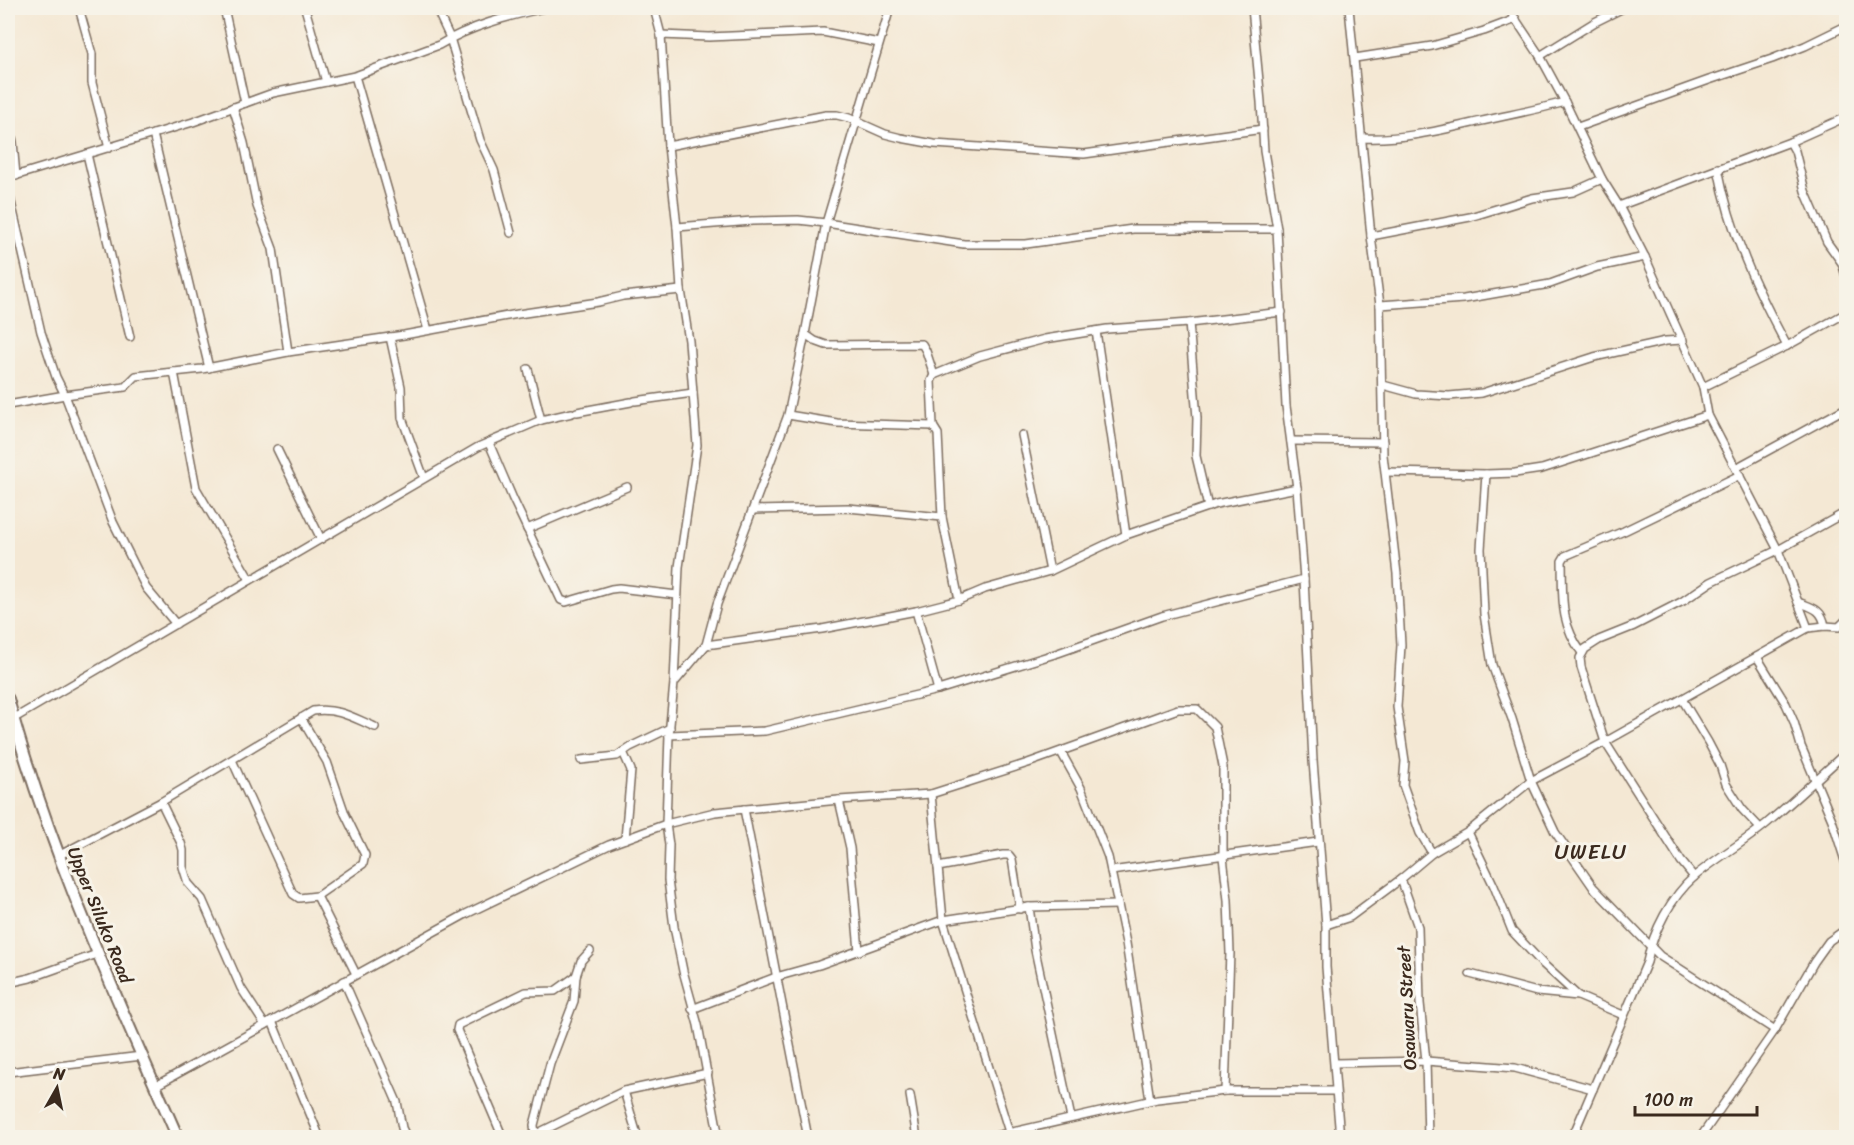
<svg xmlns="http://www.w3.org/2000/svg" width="1854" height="1145" font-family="Sriracha,sans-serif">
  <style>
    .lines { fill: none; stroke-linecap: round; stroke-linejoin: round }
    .minor-casing { stroke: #7c6c5e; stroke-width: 10 }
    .primary-casing { stroke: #7c6c5e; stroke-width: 14 }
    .minor { stroke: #fff; stroke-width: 7 }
    .primary { stroke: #fff; stroke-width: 10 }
    .labels { text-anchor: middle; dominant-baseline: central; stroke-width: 6; stroke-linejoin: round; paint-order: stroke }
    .street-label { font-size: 18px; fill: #3b2a1e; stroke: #f7f3e8 }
    .quarter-label { font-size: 21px; letter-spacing: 1.5px; fill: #3b2a1e; stroke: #f7f3e8 }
  </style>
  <rect width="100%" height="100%" fill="#f7f3e8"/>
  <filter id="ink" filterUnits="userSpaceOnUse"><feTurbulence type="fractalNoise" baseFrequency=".0167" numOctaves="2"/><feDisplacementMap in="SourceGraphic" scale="12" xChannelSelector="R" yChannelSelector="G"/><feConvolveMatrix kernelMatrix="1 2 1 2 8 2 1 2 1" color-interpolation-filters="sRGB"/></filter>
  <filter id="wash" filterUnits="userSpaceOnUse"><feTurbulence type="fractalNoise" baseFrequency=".008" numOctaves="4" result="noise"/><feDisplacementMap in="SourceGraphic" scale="24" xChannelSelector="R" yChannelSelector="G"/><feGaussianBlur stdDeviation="1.35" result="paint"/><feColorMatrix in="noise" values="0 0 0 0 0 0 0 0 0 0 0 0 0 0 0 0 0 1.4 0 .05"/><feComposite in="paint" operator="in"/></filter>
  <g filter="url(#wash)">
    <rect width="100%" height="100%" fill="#f4e8d4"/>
  </g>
  <g filter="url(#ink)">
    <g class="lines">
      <defs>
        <g id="minor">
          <polyline points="79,8 92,54 92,83 109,148"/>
          <polyline points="224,8 245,103"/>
          <polyline points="305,8 326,82"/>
          <polyline points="436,8 450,38 480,140 494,170 511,233"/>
          <polyline points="654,8 661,35 668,146 677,227 681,290 689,341 697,445 679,567 674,683 669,735 666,824 669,845 668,880 674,927 683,971 698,1025 719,1138"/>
          <polyline points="1252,8 1261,102 1264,151 1277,229 1286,406 1297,488 1304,579 1313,761 1326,925 1326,967 1340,1138"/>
          <polyline points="1349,8 1371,236 1380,305 1383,455 1397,574 1401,645 1397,707 1405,761 1403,785 1420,833 1432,853"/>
          <polyline points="1508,8 1540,56 1565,102 1602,179 1619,206 1645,257 1703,387 1708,415 1778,550 1808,628"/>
          <polyline points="661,35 709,37 823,32 879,43"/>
          <polyline points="1540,56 1595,22 1623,8"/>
          <polyline points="1355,58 1432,46 1484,31 1516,19"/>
          <polyline points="355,76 428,330"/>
          <polyline points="233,107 244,143 257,206 273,249 288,352"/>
          <polyline points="8,119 13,142 16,176"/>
          <polyline points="1578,127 1709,80 1772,59 1805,46 1846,26"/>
          <polyline points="153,134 209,368"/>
          <path d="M1362 138C1399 140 1438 131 1473 123 1504 116 1535 110 1565 102"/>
          <polyline points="1790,142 1795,151 1805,191 1827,242 1842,263 1846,276"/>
          <polyline points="668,146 826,115 837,115 849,118 885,134 901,138 934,144 1084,154 1263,129"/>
          <polyline points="87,154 130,337"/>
          <path d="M1718 168C1730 233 1756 288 1787 346"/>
          <path d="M8 178 193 122 273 93 355 76 439 45C470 26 509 16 544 8"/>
          <polyline points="8,189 41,332 56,377 65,395 113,522 146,588 176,624"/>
          <polyline points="1619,206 1790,142 1846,117"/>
          <polyline points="677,227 752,221 798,220 826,223 964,244 1026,244 1133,229 1277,229"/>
          <polyline points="1371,236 1470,217 1532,198 1573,192 1602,179"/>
          <polyline points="1380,305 1464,299 1550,284 1597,267 1645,257"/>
          <polyline points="1189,323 1197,418 1196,456 1208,507"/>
          <polyline points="1096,331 1126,535"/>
          <polyline points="805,334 815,341 826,345 922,344 926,351 934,375"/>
          <polyline points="390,337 401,387 402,418 424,478"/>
          <polyline points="528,369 541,420"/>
          <polyline points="174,372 196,488 250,580"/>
          <polyline points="1383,385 1416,394 1449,396 1482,393 1594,357 1666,341 1683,340"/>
          <polyline points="1703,387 1787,346 1846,313"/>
          <polyline points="635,401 693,393"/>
          <polyline points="8,405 65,395 125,387 136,376 202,369 288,352 404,335 518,314 598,302 623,296 681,290"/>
          <polyline points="577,412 631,402"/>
          <polyline points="788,415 837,423 933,426"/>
          <polyline points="1022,435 1050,571"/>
          <polyline points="1291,441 1383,442"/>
          <polyline points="489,443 513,499 561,600 566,602 611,589 619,588 677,595"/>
          <polyline points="277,449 321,539"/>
          <polyline points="1736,468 1846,408"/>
          <polyline points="1386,472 1486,474 1481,549 1484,614 1492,665 1512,719 1531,781 1555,832 1593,887 1660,956 1775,1030"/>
          <polyline points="1486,474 1515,473 1542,469 1708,415"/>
          <polyline points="753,510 848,508 942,517"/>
          <polyline points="527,529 627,487"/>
          <polyline points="959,600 942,517 938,434 933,426 931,381 934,375 980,356 1045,339 1107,329 1189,323 1282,312"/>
          <path d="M1798 602C1813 608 1822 609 1825 626"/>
          <polyline points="916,611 938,690"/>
          <polyline points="706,645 822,629 916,611 959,600 985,589 1050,571 1126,535 1216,504 1297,488"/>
          <path d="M1582 653C1559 622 1563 597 1562 561L1565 556 1624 531 1740 475"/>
          <polyline points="1757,657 1786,704 1794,722 1801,746 1832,820 1846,864"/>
          <polyline points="674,683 706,645 717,604 788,415 805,334 826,223 890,8"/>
          <polyline points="1682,699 1708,742 1720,765 1726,784 1742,809 1760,828"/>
          <polyline points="301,718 327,762 345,814 365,855 363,864 317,896 356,974"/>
          <polyline points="13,719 478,447 541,420 572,413"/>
          <polyline points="669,735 765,731 938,690 1058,653 1162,616 1304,579"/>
          <polyline points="623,752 631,770 625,839"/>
          <polyline points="1061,752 1081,788 1108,857 1126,943 1150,1100"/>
          <polyline points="232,760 293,894 299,898 317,896"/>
          <polyline points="581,760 617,756 630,747 670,728"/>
          <polyline points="931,794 943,920 1009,1132"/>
          <polyline points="839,800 850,848 859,951"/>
          <polyline points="161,802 181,843 183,850 183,867 188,883 202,899 241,988 265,1025"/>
          <polyline points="744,809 808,1138"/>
          <polyline points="1468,832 1494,886 1512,931 1543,964 1578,996 1623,1015"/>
          <path d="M58 856 161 802 313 711C336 707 354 718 375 727"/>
          <polyline points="938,867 1003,855 1009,855 1012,859 1020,909"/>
          <polyline points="1111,871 1318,842"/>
          <polyline points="1694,877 1681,861 1605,742 1581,667 1580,658 1585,649 1599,640 1634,626 1683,601 1711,582 1778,550 1846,512"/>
          <polyline points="1401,879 1418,927 1420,1003 1426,1061 1428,1138"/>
          <polyline points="1029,907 1035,950 1071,1118"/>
          <polyline points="1326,925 1350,917 1401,879 1432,853 1468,832 1531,781 1605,742 1808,628 1825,626 1839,627 1846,620"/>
          <polyline points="1470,974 1537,992 1578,996"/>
          <polyline points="344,981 397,1102 402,1128 407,1138"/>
          <polyline points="8,983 30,978 97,954"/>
          <polyline points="692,1009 776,977 819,965 943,920 1029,907 1118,905"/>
          <polyline points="272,1021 320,1138"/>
          <polyline points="1335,1063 1426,1061 1515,1068 1593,1089"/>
          <polyline points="8,1072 142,1056"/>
          <polyline points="155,1086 466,914 609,845 666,824 715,812 839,800 931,794 1028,763 1178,709 1197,709 1215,727 1223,766 1223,857 1228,900 1230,953 1225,1091"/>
          <polyline points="624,1091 638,1138"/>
          <polyline points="910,1095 917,1138"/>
          <polyline points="535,1136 534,1125 550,1064 574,1001 576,976 581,961 590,951"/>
          <polyline points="503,1138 457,1030 458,1025 526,992 555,991 576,976"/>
          <polyline points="528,1138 624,1091 708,1073"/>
          <polyline points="986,1138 1157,1099 1225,1091 1335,1091"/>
          <path d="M1572 1138 1647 962C1653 931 1671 897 1695 876 1718 857 1743 843 1766 824 1791 803 1816 780 1841 757L1846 754"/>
          <polyline points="1700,1138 1775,1030 1814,962 1829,941 1846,929"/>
        </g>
        <path id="primary" d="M8 699C49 851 115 994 178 1138"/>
      </defs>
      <use href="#minor" class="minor-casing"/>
      <use href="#primary" class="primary-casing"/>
      <use href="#minor" class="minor"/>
      <use href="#primary" class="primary"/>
    </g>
  </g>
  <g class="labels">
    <g class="street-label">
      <text transform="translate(100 915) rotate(68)">Upper Siluko Road</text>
      <text transform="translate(1407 1008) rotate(-93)">Osawaru Street</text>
    </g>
    <g class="quarter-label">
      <text x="1591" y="852">UWELU</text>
    </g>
  </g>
  <rect width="1854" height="1145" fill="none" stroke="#f7f3e8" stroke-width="30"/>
  <g transform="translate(57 1088) rotate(9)" stroke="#f7f3e8" stroke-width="4.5" paint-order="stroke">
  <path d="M0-4.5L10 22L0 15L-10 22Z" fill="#3b2a1e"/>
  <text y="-9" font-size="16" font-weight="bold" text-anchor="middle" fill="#3b2a1e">N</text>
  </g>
  <path d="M1635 1106v9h122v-9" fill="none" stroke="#3b2a1e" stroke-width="3"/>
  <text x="1644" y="1106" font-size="18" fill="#3b2a1e" stroke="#f7f3e8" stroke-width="4.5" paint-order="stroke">100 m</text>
</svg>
